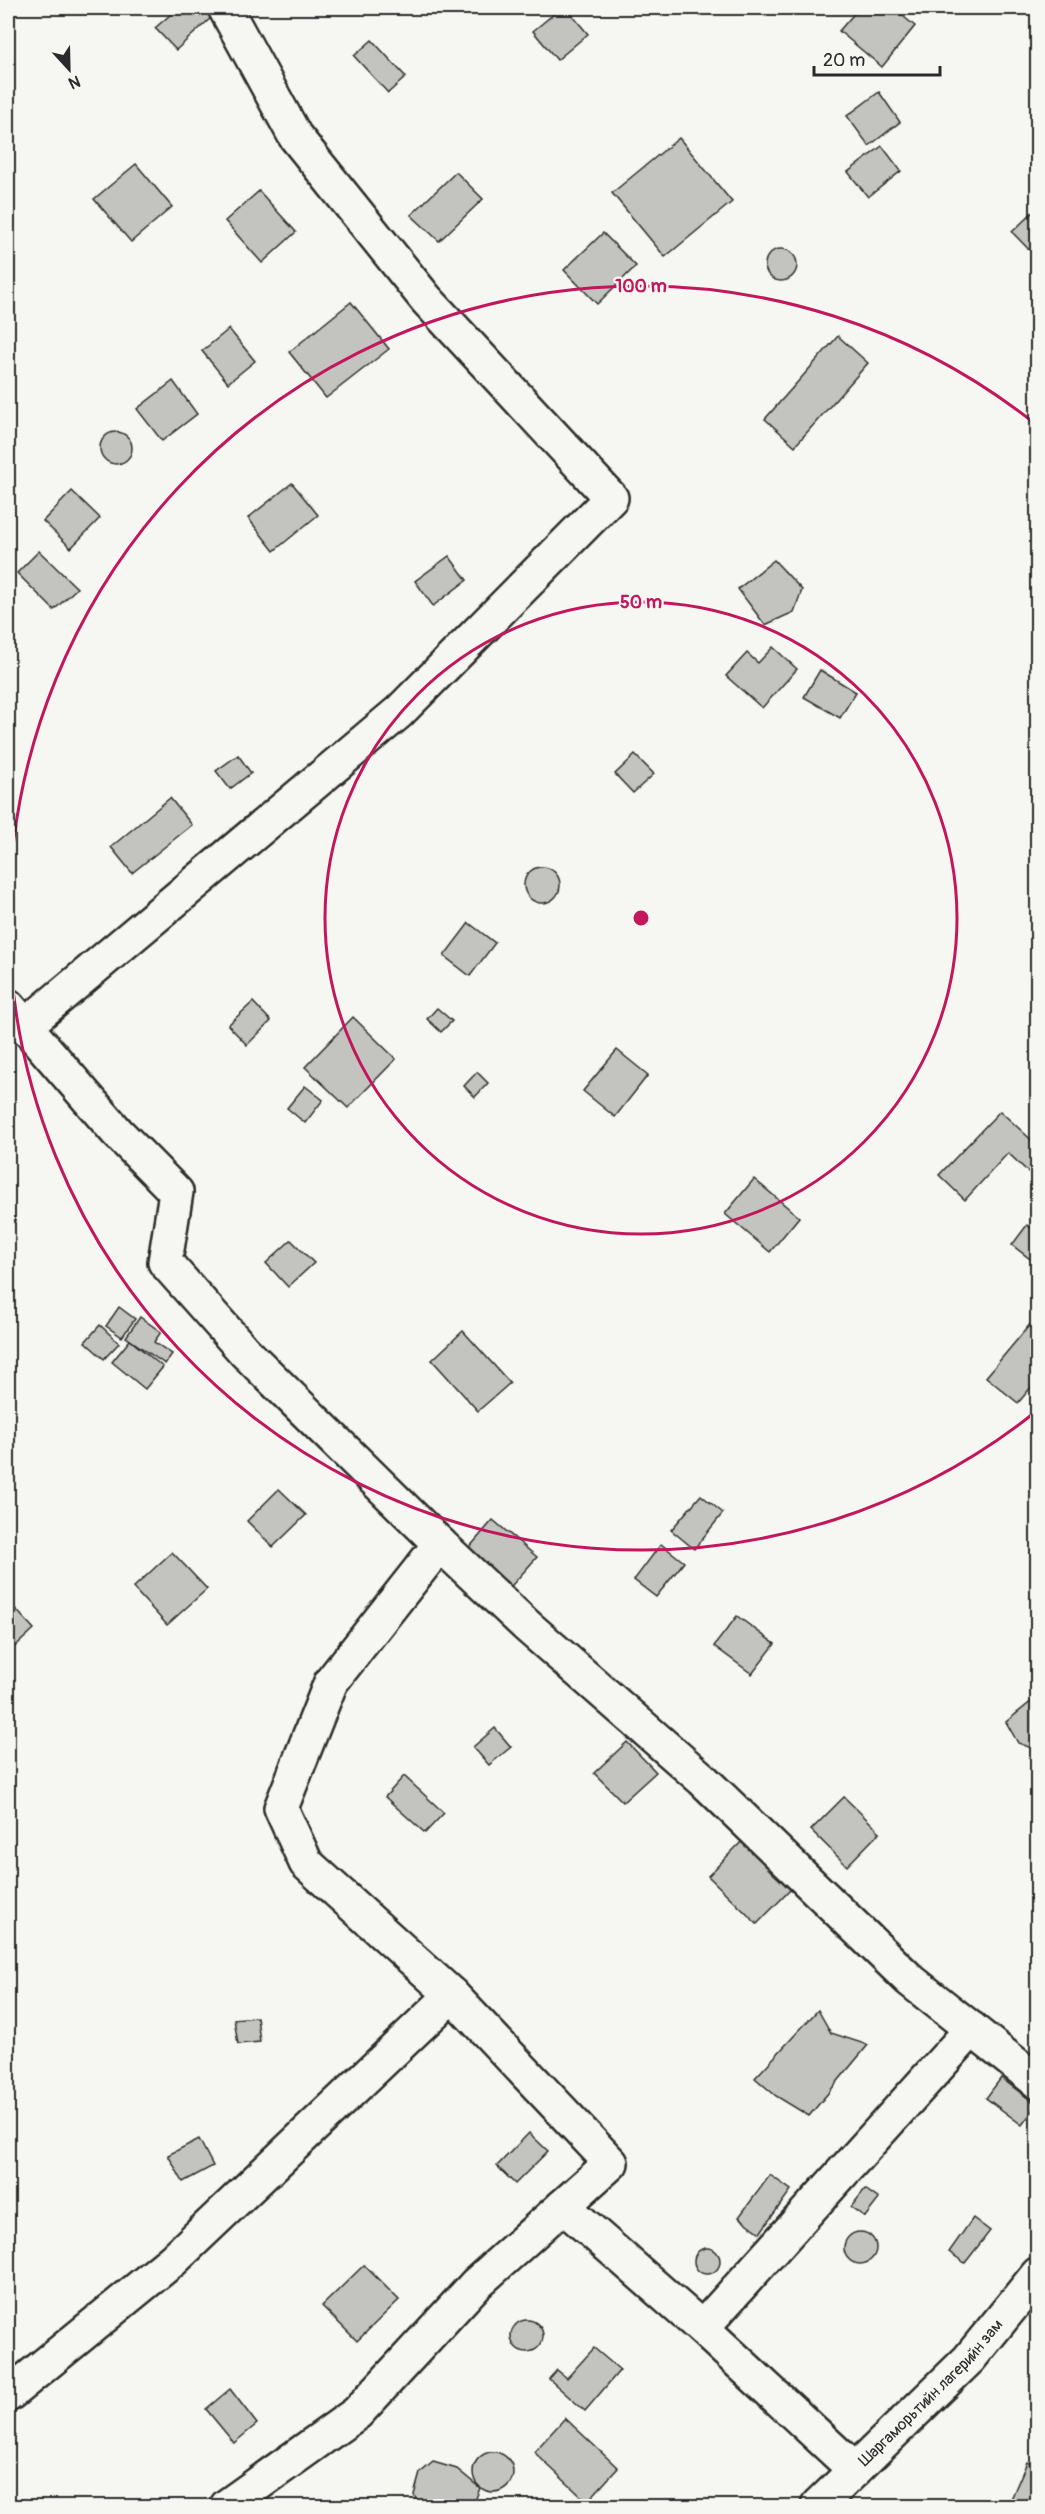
<svg xmlns="http://www.w3.org/2000/svg" width="1045" height="2514" font-family="Pangolin,sans-serif">
  <style>
    .building { fill: #c3c3c0; stroke: #2b2b2b; stroke-width: 1.5 }
    .lines { fill: none; stroke-linecap: round; stroke-linejoin: round }
    .minor-casing { stroke: #2b2b2b; stroke-width: 38 }
    .minor { stroke: #f6f6f2; stroke-width: 33 }
    .ring { fill: none; stroke: #c2185b; stroke-width: 3 }
    .labels { text-anchor: middle; dominant-baseline: central; stroke-width: 4.5; stroke-linejoin: round; paint-order: stroke }
    .street-label { font-size: 16px; fill: #2b2b2b; stroke: #f6f6f2 }
    .centre { fill: #c2185b; stroke: #f6f6f2; stroke-width: 3 }
    .ring-label { font-size: 18px; text-anchor: middle; font-weight: bold; fill: #c2185b; stroke: #f6f6f2; stroke-width: 4.5; stroke-linejoin: round; paint-order: stroke }
  </style>
  <rect width="100%" height="100%" fill="#f6f6f2"/>
  <filter id="ink" filterUnits="userSpaceOnUse"><feTurbulence type="fractalNoise" baseFrequency=".0167" numOctaves="2"/><feDisplacementMap in="SourceGraphic" scale="12" xChannelSelector="R" yChannelSelector="G"/><feConvolveMatrix kernelMatrix="1 2 1 2 8 2 1 2 1" color-interpolation-filters="sRGB"/></filter>
  <g filter="url(#ink)">
    <g class="building">
      <polygon points="178,8 205,8 213,16 176,50 155,28"/>
      <polygon points="561,8 566,8 588,34 557,60 533,31"/>
      <polygon points="859,8 893,8 915,26 882,67 839,31"/>
      <polygon points="372,40 406,77 388,93 354,56"/>
      <polygon points="879,92 900,122 869,146 847,116"/>
      <polygon points="679,138 732,202 665,257 612,193"/>
      <polygon points="882,146 901,171 868,197 848,172"/>
      <polygon points="136,164 172,207 131,242 94,199"/>
      <polygon points="456,172 483,199 439,241 411,215"/>
      <polygon points="259,191 296,232 262,263 225,221"/>
      <polygon points="1038,207 1038,259 1012,232"/>
      <polygon points="603,233 636,266 597,304 564,270"/>
      <circle cx="781" cy="265" r="16"/>
      <polygon points="351,302 389,349 326,398 289,352"/>
      <polygon points="229,329 255,361 228,383 202,351"/>
      <polygon points="838,336 868,363 795,446 765,419"/>
      <polygon points="173,381 197,414 162,441 137,409"/>
      <circle cx="116" cy="448" r="16"/>
      <polygon points="292,483 318,515 274,551 248,518"/>
      <polygon points="72,491 100,518 71,548 43,521"/>
      <polygon points="39,551 77,588 54,610 17,573"/>
      <polygon points="449,556 467,580 433,606 415,581"/>
      <polygon points="774,560 802,590 794,612 765,625 738,589"/>
      <polygon points="773,647 797,669 762,708 726,676 747,653 758,663"/>
      <polygon points="820,670 856,692 840,718 804,697"/>
      <polygon points="238,755 251,773 230,789 216,771"/>
      <polygon points="635,755 654,774 633,793 615,774"/>
      <polygon points="170,798 192,825 132,873 111,847"/>
      <circle cx="542" cy="885" r="18"/>
      <polygon points="469,923 495,943 470,976 444,956"/>
      <polygon points="253,1002 271,1021 247,1045 228,1025"/>
      <polygon points="437,1008 452,1021 441,1032 427,1019"/>
      <polygon points="353,1017 396,1059 348,1108 305,1067"/>
      <polygon points="617,1050 648,1075 615,1117 583,1091"/>
      <polygon points="477,1072 488,1083 475,1097 464,1086"/>
      <polygon points="305,1086 323,1100 305,1123 287,1108"/>
      <polygon points="1000,1111 1038,1146 1038,1181 1008,1153 965,1200 939,1175"/>
      <polygon points="754,1179 799,1217 770,1252 725,1214"/>
      <polygon points="1027,1225 1038,1233 1038,1258 1034,1262 1012,1245"/>
      <polygon points="291,1240 314,1263 288,1287 266,1263"/>
      <polygon points="119,1307 135,1319 122,1337 106,1326"/>
      <polygon points="1037,1316 1038,1379 1018,1403 986,1377"/>
      <polygon points="140,1317 161,1332 154,1342 172,1354 165,1364 126,1337"/>
      <polygon points="100,1325 119,1343 104,1359 85,1342"/>
      <polygon points="463,1331 510,1383 478,1411 432,1360"/>
      <polygon points="130,1340 163,1367 145,1389 112,1362"/>
      <polygon points="279,1489 306,1515 273,1547 247,1521"/>
      <polygon points="701,1495 723,1513 694,1549 671,1530"/>
      <polygon points="493,1520 537,1557 505,1593 462,1556"/>
      <polygon points="661,1544 684,1562 656,1597 634,1580"/>
      <polygon points="172,1552 207,1589 167,1625 133,1588"/>
      <polygon points="9,1602 34,1629 8,1653 8,1603"/>
      <polygon points="737,1616 775,1644 752,1674 714,1646"/>
      <polygon points="1038,1696 1038,1745 1034,1749 1018,1743 1006,1722"/>
      <polygon points="495,1728 511,1747 489,1765 473,1747"/>
      <polygon points="627,1742 656,1772 623,1802 594,1773"/>
      <polygon points="404,1776 444,1813 425,1833 385,1797"/>
      <polygon points="844,1797 880,1832 847,1866 811,1830"/>
      <polygon points="743,1840 793,1887 757,1924 708,1876"/>
      <polygon points="1038,1881 1038,1893 1032,1885"/>
      <polygon points="818,2010 831,2033 868,2045 809,2116 776,2096 755,2078"/>
      <polygon points="257,2017 260,2042 238,2044 234,2019"/>
      <polygon points="1038,2047 1038,2066 1028,2060"/>
      <polygon points="1001,2078 1037,2105 1022,2125 986,2098"/>
      <polygon points="529,2133 548,2151 515,2184 497,2166"/>
      <polygon points="199,2139 213,2166 183,2182 168,2155"/>
      <polygon points="770,2175 791,2190 760,2233 739,2217"/>
      <polygon points="865,2189 879,2199 865,2217 851,2207"/>
      <polygon points="973,2218 990,2231 965,2263 949,2252"/>
      <circle cx="860" cy="2248" r="16"/>
      <circle cx="707" cy="2261" r="13"/>
      <polygon points="364,2265 399,2300 357,2341 322,2306"/>
      <circle cx="527" cy="2336" r="16"/>
      <polygon points="594,2348 620,2370 585,2411 549,2379 557,2370 567,2378"/>
      <polygon points="230,2389 257,2424 234,2443 206,2409"/>
      <polygon points="565,2418 618,2468 587,2502 534,2452"/>
      <circle cx="493" cy="2472" r="20"/>
      <polygon points="433,2462 457,2469 480,2488 473,2506 419,2506 414,2495 420,2473"/>
      <polygon points="1027,2462 1038,2467 1038,2506 1008,2506"/>
    </g>
    <g class="lines">
      <defs>
        <g id="minor">
          <polyline points="8,1006 117,1132 176,1192 165,1262 245,1352 440,1544 526,1625 702,1779 910,1980 1038,2082"/>
          <polyline points="25,1026 399,712 611,498 426,299 295,136 225,8"/>
          <polyline points="563,2206 702,2328 855,2470"/>
          <polyline points="702,2328 972,2029"/>
          <polyline points="8,2395 173,2260 452,1995"/>
          <polyline points="227,2506 357,2413 476,2284 611,2163 452,1995 306,1863 281,1808 331,1682 440,1544"/>
          <path id="s1" d="M818 2506 969 2359 1038 2274"/>
        </g>
      </defs>
      <use href="#minor" class="minor-casing"/>
      <use href="#minor" class="minor"/>
    </g>
  </g>
  <g class="ring">
    <circle cx="641" cy="918" r="316"/>
    <path d="M1034 1413A632 632 0 1 1 1034 423"/>
  </g>
  <g class="labels">
    <g class="street-label">
      <text stroke="none"><textPath href="#s1" startOffset="160">Шаргаморьтийн лагерийн зам</textPath></text>
    </g>
  </g>
  <circle cx="641" cy="918" r="9" class="centre"/>
  <g class="ring-label">
    <text x="641" y="292">100 m</text>
    <text x="641" y="608">50 m</text>
  </g>
  <rect width="1045" height="2514" fill="none" stroke="#f6f6f2" stroke-width="30"/>
  <rect x="15" y="15" width="1015" height="2484" fill="none" stroke="#2b2b2b" stroke-width="2" filter="url(#ink)"/>
  <g transform="translate(69 69) rotate(158)" stroke="#f6f6f2" stroke-width="4.5" paint-order="stroke">
  <path d="M0-4.5L10 22L0 15L-10 22Z" fill="#2b2b2b"/>
  <text y="-9" font-size="16" font-weight="bold" text-anchor="middle" fill="#2b2b2b">N</text>
  </g>
  <path d="M814 66v9h126v-9" fill="none" stroke="#2b2b2b" stroke-width="3"/>
  <text x="823" y="66" font-size="18" fill="#2b2b2b" stroke="#f6f6f2" stroke-width="4.5" paint-order="stroke">20 m</text>
</svg>
